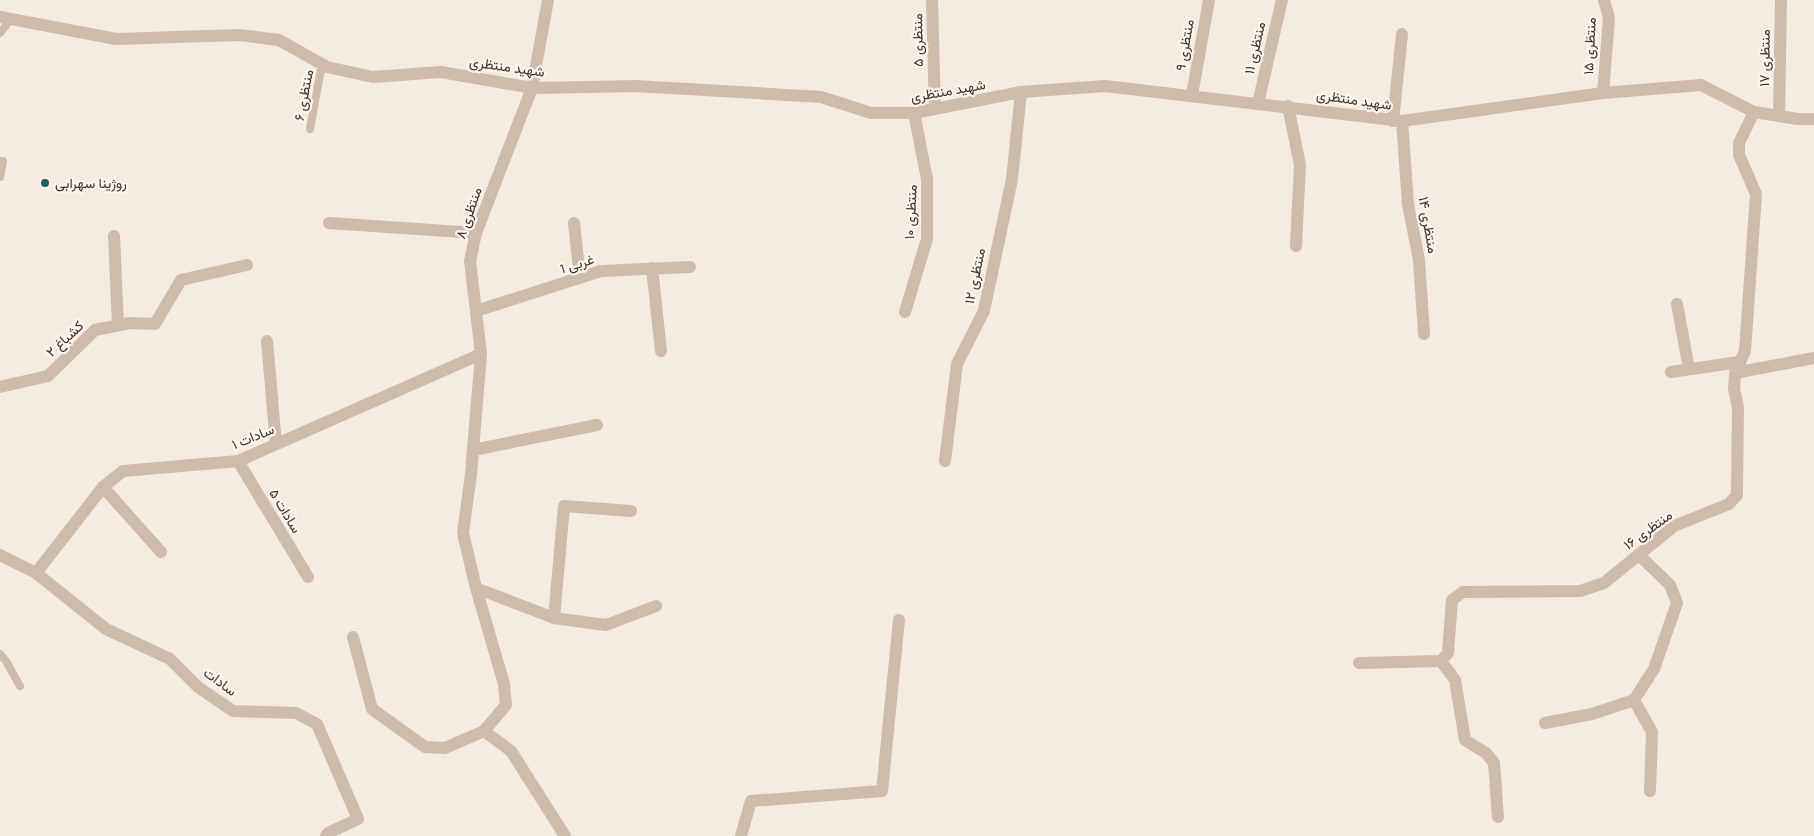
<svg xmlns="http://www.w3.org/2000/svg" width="1814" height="836" font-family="Karla,Vazirmatn,sans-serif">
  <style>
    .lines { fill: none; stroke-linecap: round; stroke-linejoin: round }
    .service { stroke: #cdbbac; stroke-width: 8 }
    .minor { stroke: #cdbbac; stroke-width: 12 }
    .poi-dot { fill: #1f5a5e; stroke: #fbf5ee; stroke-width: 2 }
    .labels { text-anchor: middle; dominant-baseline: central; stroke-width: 4.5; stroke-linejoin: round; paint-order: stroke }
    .street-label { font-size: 14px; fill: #3b302b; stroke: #fbf5ee }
    .poi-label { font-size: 14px; fill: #3b302b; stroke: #fbf5ee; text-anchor: start }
  </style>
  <rect width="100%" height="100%" fill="#f4ebe1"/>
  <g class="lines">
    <g class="service">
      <polyline points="0,33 11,19"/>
      <polyline points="310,129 322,64"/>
      <polyline points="0,161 3,161 0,177"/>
      <polyline points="0,654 6,661 20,686"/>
    </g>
    <g class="minor">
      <polyline points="932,0 935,109"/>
      <polyline points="0,17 116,39 239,35 279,40 327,67 373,77 441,72 532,88 636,86 821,97 871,113 914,113 1021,92 1105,86 1402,121 1603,93 1701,85 1754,112 1798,119 1814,119"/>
      <polyline points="1603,93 1609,18 1604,0"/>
      <polyline points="1192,95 1209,0"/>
      <polyline points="1258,103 1282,0"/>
      <polyline points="1288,106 1300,165 1296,246"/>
      <polyline points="1779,116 1781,0"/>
      <polyline points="1393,121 1402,34"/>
      <polyline points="1402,121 1408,204 1419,260 1424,334"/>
      <polyline points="329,223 476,233"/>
      <polyline points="574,223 580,278"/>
      <polyline points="114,236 118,325"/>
      <polyline points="652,268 661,351"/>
      <polyline points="1677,304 1689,369"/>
      <polyline points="476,311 601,271 690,267"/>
      <polyline points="905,312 927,239 927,179 914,113"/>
      <polyline points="267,341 276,444"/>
      <polyline points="1671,372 1739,362"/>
      <polyline points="1735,373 1814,358"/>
      <polyline points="0,387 48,376 95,330 130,323 155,324 181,280 247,265"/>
      <polyline points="473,450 597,425"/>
      <polyline points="238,461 308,577"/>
      <polyline points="945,461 957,364 984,311 1012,179 1021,92"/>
      <polyline points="103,487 161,552"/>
      <polyline points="0,555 36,573 106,629 170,659 198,687 233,711 296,713 317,724 358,819 328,833 326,836"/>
      <polyline points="36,573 103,487 123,471 238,461 481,354"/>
      <polyline points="476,588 554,618 606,625 656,606"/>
      <polyline points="554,618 564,506 631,511"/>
      <polyline points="353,637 372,709 425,747 445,748 484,731 506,705 504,684 476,588 463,533 471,474 481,354 470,261 476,233 532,88 548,0"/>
      <polyline points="1441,661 1455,680 1465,740 1486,753 1494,763 1498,817"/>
      <polyline points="1359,663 1441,661 1448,653 1452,600 1463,592 1580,591 1604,583 1674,526 1729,504 1737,495 1738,407 1734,389 1735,373 1745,351 1756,194 1739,155 1739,143 1754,112"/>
      <polyline points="1634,700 1652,732 1650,791"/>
      <polyline points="1545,723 1592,714 1634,700 1654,669 1677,603 1670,585 1639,555"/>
      <polyline points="484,731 511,751 565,836"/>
      <polyline points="741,836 751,801 882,791 899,620"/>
    </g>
  </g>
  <circle class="poi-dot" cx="45" cy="183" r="5"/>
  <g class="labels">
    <g class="street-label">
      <text transform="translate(918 40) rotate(-91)">منتظری ۵</text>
      <text transform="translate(1185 45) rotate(-80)">منتظری ۹</text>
      <text transform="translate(1590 46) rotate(-87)">منتظری ۱۵</text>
      <text transform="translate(1255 48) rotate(-77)">منتظری ۱۱</text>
      <text transform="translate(1765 58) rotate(-89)">منتظری ۱۷</text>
      <text transform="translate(507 67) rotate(8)">شهید منتظری</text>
      <text transform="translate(948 91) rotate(-10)">شهید منتظری</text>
      <text transform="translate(304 95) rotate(-79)">منتظری ۶</text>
      <text transform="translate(1354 100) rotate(8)">شهید منتظری</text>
      <text transform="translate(911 212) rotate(-87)">منتظری ۱۰</text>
      <text transform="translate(469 213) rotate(-71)">منتظری ۸</text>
      <text transform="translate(1428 225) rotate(80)">منتظری ۱۴</text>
      <text transform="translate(577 264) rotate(-17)">غربی 1</text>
      <text transform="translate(975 276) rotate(-78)">منتظری ۱۲</text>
      <text transform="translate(65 339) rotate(-43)">کشباغ ۲</text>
      <text transform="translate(253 437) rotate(-22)">سادات ۱</text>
      <text transform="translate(285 511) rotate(59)">سادات ۵</text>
      <text transform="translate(1648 530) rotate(-36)">منتظری ۱۶</text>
      <text transform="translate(220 682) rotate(37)">سادات</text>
    </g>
    <g class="poi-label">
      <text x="55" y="183">روژینا سهرابی</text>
    </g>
  </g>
</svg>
